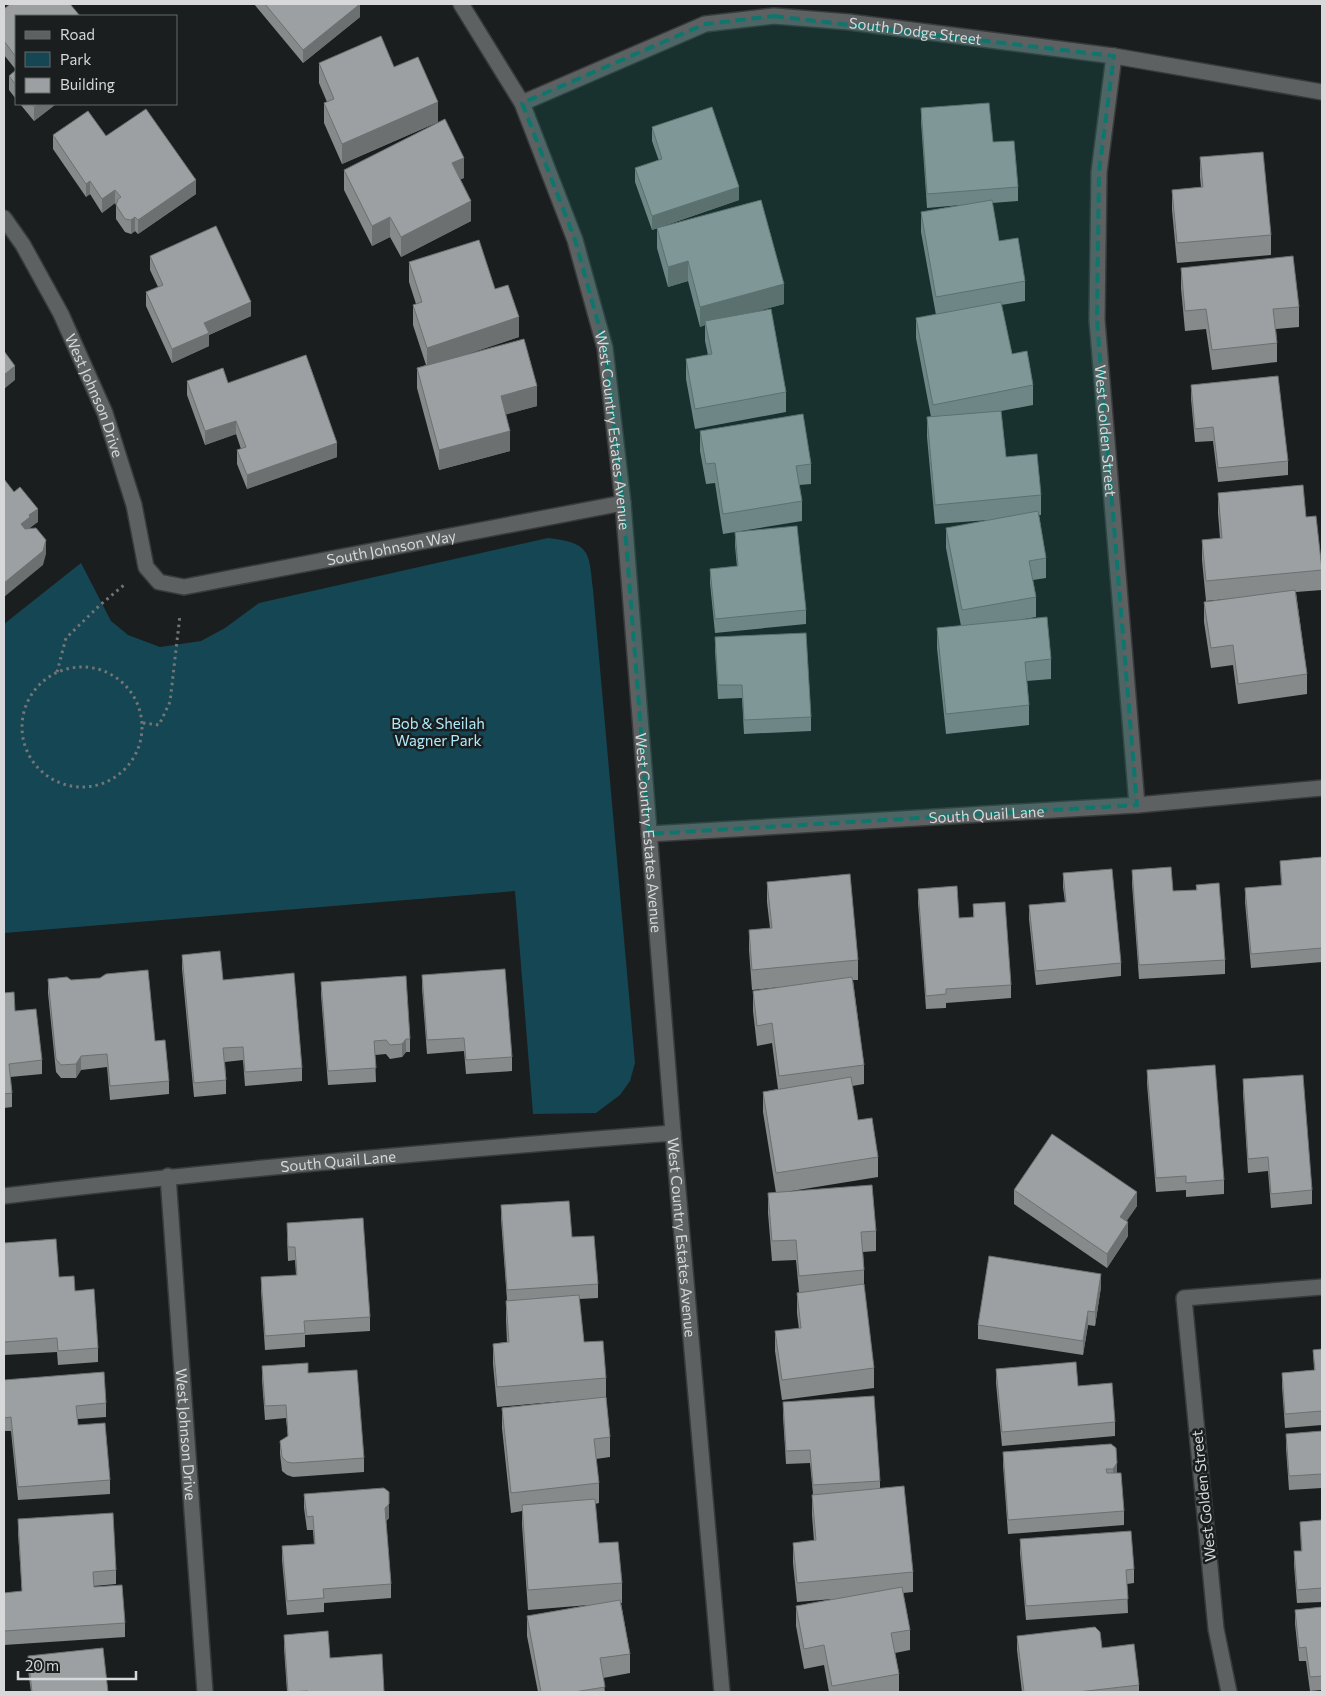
<svg xmlns="http://www.w3.org/2000/svg" width="1326" height="1696" font-family="Commissioner,sans-serif">
  <style>
    .green { fill: #154653 }
    .lines { fill: none; stroke-linecap: round; stroke-linejoin: round }
    .street-casing { stroke: #383a3b; stroke-width: 18 }
    .path { stroke: #737576; stroke-width: 3; stroke-dasharray: 2.5 4; stroke-linecap: butt }
    .street { stroke: #5d6162; stroke-width: 15 }
    .wall { fill: #868a8b }
    .shaded-wall { fill: #6d7071 }
    .building { fill: #9ca0a2; stroke: #6d7071 }
    .marked { fill: #0f766e; fill-opacity: 0.2; stroke: #0f766e; stroke-width: 4; stroke-dasharray: 10 6; stroke-linejoin: round }
    .labels { text-anchor: middle; dominant-baseline: central; stroke-width: 5; stroke-linejoin: round; paint-order: stroke }
    .street-label { font-size: 15px; fill: #d6d8d9; stroke: #1b1e1f }
    .park-label { font-size: 15px; fill: #afeafc; stroke: #1b1e1f }
  </style>
  <rect width="100%" height="100%" fill="#1b1e1f"/>
  <path class="green" d="M548 538C590 543 589 551 593 589L635 1063 630 1081 620 1095 596 1113 533 1114 515 891 4 933V624L81 563 111 621 128 635 160 647 201 641 225 628 259 603Z"/>
  <g class="lines">
    <defs>
      <g id="street">
        <path id="s1" d="M461 4 522 103 575 240 605 348 623 503 673 1133 722 1692"/>
        <path id="s2" d="M1114 56 1099 172 1097 320 1137 805"/>
        <path id="s3" d="M522 103 705 24 774 16 849 22 1114 56 1322 92"/>
        <path id="s4" d="M4 218 23 245 61 314 105 413 134 505 146 567 159 582 184 587 623 503"/>
        <path id="s5" d="M649 834 1137 805 1322 788"/>
        <path id="s6" d="M168 1176 205 1692"/>
        <path id="s7" d="M4 1196C226 1169 450 1150 673 1133"/>
        <polyline points="1229,1692 1216,1629 1184,1298 1322,1287"/>
      </g>
    </defs>
    <use href="#street" class="street-casing"/>
    <g class="path">
      <circle cx="82" cy="727" r="60"/>
      <polyline points="57,672 66,638 100,605 124,585"/>
      <polyline points="143,723 159,725 170,702 180,615"/>
    </g>
    <use href="#street" class="street"/>
  </g>
  <g class="wall">
    <polygon points="254,4 360,4 360,17 303,63"/>
    <polygon points="4,9 16,16 16,99 9,90 9,76 16,70 4,55"/>
    <polygon points="319,63 394,67 438,122 342,164 324,123 324,103 327,102 319,83"/>
    <polygon points="20,104 56,104 34,121"/>
    <polygon points="921,108 993,142 1018,187 1018,201 992,203 999,241 1025,281 1025,301 1001,305 1012,354 1033,385 1033,405 1001,411 1006,457 1041,495 1041,515 1039,515 1046,558 1046,578 1033,580 1036,597 1036,617 1013,621 1051,659 1051,679 1027,681 1029,705 1029,725 946,734 937,648 937,628 961,626 946,548 946,528 989,520 935,524 927,437 927,417 931,417 916,338 916,318 936,315 921,232 921,212 961,205 927,208 921,122"/>
    <polygon points="652,127 739,200 652,230 635,182 635,168 659,161 652,141"/>
    <polygon points="53,135 196,194 138,234 135,231 131,234 125,232 116,219 116,205 115,203 102,213 90,194 86,197 53,149"/>
    <polygon points="1200,157 1271,235 1271,255 1177,263 1172,210 1172,190 1201,187 1200,177"/>
    <polygon points="344,170 464,178 460,179 471,221 401,257 390,237 372,246 344,190"/>
    <polygon points="657,228 784,304 754,312 786,392 786,412 695,429 686,379 686,359 708,355 705,341 705,325 700,327 688,281 668,287 657,248"/>
    <polygon points="150,256 251,316 209,335 209,346 172,363 146,306 146,292 158,287 150,270"/>
    <polygon points="409,262 495,289 519,337 466,354 537,406 506,414 510,451 439,470 417,388 417,368 426,365 413,325 413,305 416,304 409,282"/>
    <polygon points="1181,268 1299,307 1299,327 1276,329 1277,343 1277,362 1212,370 1206,329 1185,331 1181,288"/>
    <polygon points="187,381 228,383 337,457 247,489 237,464 237,450 241,449 236,434 205,445 187,395"/>
    <polygon points="1191,385 1288,461 1288,475 1218,482 1213,441 1195,442 1191,399"/>
    <polygon points="700,431 811,464 811,484 799,485 802,501 802,521 723,534 715,483 706,484 700,451"/>
    <polygon points="1218,493 1306,517 1322,570 1322,590 1296,592 1307,674 1307,694 1238,704 1233,665 1211,668 1204,622 1204,602 1237,598 1206,601 1202,560 1202,540 1220,538 1218,513"/>
    <polygon points="735,532 806,610 806,624 715,633 710,583 710,569 737,567 735,546"/>
    <polygon points="715,637 811,717 811,731 744,734 742,698 718,699 715,651"/>
    <polygon points="1322,857 1322,962 1251,968 1245,902 1245,888 1281,885 1280,861"/>
    <polygon points="1132,870 1173,891 1196,890 1196,885 1225,960 1225,974 1139,979 1132,884"/>
    <polygon points="1063,873 1121,963 1121,976 1036,985 1029,919 1029,905 1065,902 1063,887"/>
    <polygon points="767,882 858,960 858,980 853,980 864,1065 864,1084 852,1086 858,1120 878,1157 878,1177 779,1193 876,1231 876,1251 863,1252 864,1270 864,1289 874,1368 874,1388 782,1400 775,1351 775,1331 799,1329 797,1313 797,1293 799,1292 796,1260 772,1261 768,1213 768,1193 776,1193 763,1112 763,1092 778,1089 772,1043 757,1046 753,1011 753,991 780,987 752,990 749,950 749,930 770,928 767,902"/>
    <polygon points="918,889 959,918 973,917 973,904 1011,985 1011,998 946,1003 946,1008 926,1009 918,903"/>
    <polygon points="182,955 223,980 302,1068 302,1081 245,1086 243,1060 225,1062 226,1080 226,1094 194,1097 182,969"/>
    <polygon points="422,975 512,1057 512,1071 466,1074 464,1051 427,1054 422,988"/>
    <polygon points="48,979 155,1041 169,1081 169,1094 110,1100 107,1067 81,1070 76,1078 61,1078 56,1072 48,993"/>
    <polygon points="321,982 410,1039 410,1052 406,1052 402,1057 390,1059 386,1054 375,1055 376,1082 328,1085 321,995"/>
    <polygon points="4,993 15,1011 42,1060 42,1074 10,1077 12,1093 12,1107 4,1108"/>
    <polygon points="1147,1070 1224,1180 1224,1194 1186,1197 1186,1190 1156,1192 1147,1084"/>
    <polygon points="1243,1079 1312,1190 1312,1204 1271,1208 1268,1171 1248,1173 1243,1093"/>
    <polygon points="1014,1190 1137,1206 1126,1221 1128,1236 1107,1268 1014,1204"/>
    <polygon points="501,1205 572,1237 598,1284 598,1298 579,1299 584,1342 606,1378 606,1398 610,1437 610,1457 596,1459 599,1483 599,1503 595,1504 599,1543 622,1583 622,1603 621,1603 630,1654 630,1673 603,1678 605,1692 538,1692 527,1636 527,1616 589,1605 528,1610 522,1525 522,1511 511,1513 502,1428 502,1408 577,1400 497,1407 493,1364 493,1344 507,1342 506,1320 506,1301 507,1300 501,1219"/>
    <polygon points="287,1223 370,1317 370,1331 305,1335 305,1347 265,1350 261,1291 261,1277 296,1275 295,1260 288,1261 287,1237"/>
    <polygon points="4,1243 59,1277 75,1291 98,1348 98,1362 58,1365 57,1352 4,1355"/>
    <polygon points="1101,1287 1095,1326 1088,1325 1083,1355 978,1339 978,1325"/>
    <polygon points="1322,1349 1322,1425 1285,1428 1282,1386 1282,1373 1314,1370 1313,1350"/>
    <polygon points="262,1366 308,1373 364,1458 364,1472 293,1477 287,1475 282,1471 280,1454 280,1441 288,1437 286,1418 265,1420 262,1380"/>
    <polygon points="996,1369 1115,1422 1115,1436 1002,1446 996,1383"/>
    <polygon points="4,1380 106,1403 106,1417 78,1419 78,1425 110,1480 110,1494 18,1500 11,1431 4,1431"/>
    <polygon points="783,1402 880,1481 880,1488 913,1572 913,1592 903,1593 910,1630 910,1650 895,1653 899,1674 899,1692 829,1692 824,1665 804,1669 796,1626 796,1606 833,1599 797,1602 793,1563 793,1543 814,1541 812,1515 812,1495 813,1494 810,1463 786,1464 783,1416"/>
    <polygon points="1322,1431 1322,1488 1289,1490 1286,1448 1286,1434"/>
    <polygon points="1111,1444 1117,1473 1124,1511 1124,1525 1008,1534 1003,1465 1003,1452"/>
    <polygon points="304,1494 389,1518 386,1521 391,1584 391,1598 324,1603 324,1612 287,1615 282,1560 282,1546 314,1544 313,1530 307,1530 304,1508"/>
    <polygon points="18,1519 116,1570 116,1584 94,1586 94,1587 125,1623 125,1637 4,1645 4,1593 22,1592 18,1533"/>
    <polygon points="1322,1520 1322,1602 1297,1603 1294,1565 1294,1551 1301,1551 1300,1522"/>
    <polygon points="1020,1539 1134,1569 1134,1583 1127,1584 1128,1613 1026,1620 1020,1553"/>
    <polygon points="1322,1607 1322,1690 1310,1691 1306,1661 1299,1661 1295,1624 1295,1610"/>
    <polygon points="284,1635 330,1658 384,1692 287,1692 284,1648"/>
    <polygon points="1017,1636 1102,1648 1139,1685 1139,1692 1022,1692 1017,1650"/>
    <polygon points="28,1656 108,1692 31,1692 28,1670"/>
  </g>
  <g class="shaded-wall">
    <polygon points="360,4 360,17 303,63 303,50"/>
    <polygon points="438,102 438,122 342,164 342,144"/>
    <polygon points="38,104 56,104 34,121 34,107"/>
    <polygon points="464,158 464,178 452,183 452,163"/>
    <polygon points="196,180 196,194 138,234 138,220"/>
    <polygon points="90,181 90,194 86,197 86,184"/>
    <polygon points="739,187 739,200 652,230 652,216"/>
    <polygon points="115,190 115,203 102,213 102,199"/>
    <polygon points="471,201 471,221 401,257 401,237"/>
    <polygon points="135,217 135,231 131,234 131,220"/>
    <polygon points="390,217 390,237 372,246 372,226"/>
    <polygon points="688,261 688,281 668,287 668,267"/>
    <polygon points="784,284 784,304 706,325 705,321 705,325 700,327 700,307"/>
    <polygon points="251,302 251,316 209,335 209,346 172,363 172,349 204,323"/>
    <polygon points="519,317 519,337 427,368 427,348"/>
    <polygon points="15,366 15,380 4,389 4,375"/>
    <polygon points="537,386 537,406 501,416 501,396"/>
    <polygon points="236,421 236,434 205,445 205,431"/>
    <polygon points="510,431 510,451 439,470 439,450"/>
    <polygon points="337,443 337,457 247,489 247,475"/>
    <polygon points="38,509 38,522 30,528 21,538 21,524 29,515"/>
    <polygon points="46,540 46,554 43,565 4,597 4,583"/>
    <polygon points="406,1039 406,1052 402,1057 402,1044"/>
    <polygon points="81,1056 81,1070 76,1078 76,1064"/>
    <polygon points="1137,1192 1137,1206 1120,1231 1120,1217"/>
    <polygon points="1128,1222 1128,1236 1107,1268 1107,1254"/>
    <polygon points="1101,1274 1101,1287 1095,1326 1095,1312"/>
    <polygon points="1088,1311 1088,1325 1083,1355 1083,1341"/>
    <polygon points="1117,1463 1117,1477 1113,1482 1113,1469"/>
    <polygon points="389,1504 389,1518 385,1522 385,1508"/>
  </g>
  <g class="building">
    <polygon points="10,4 70,4 80,16 16,16 16,57 4,41 4,9"/>
    <polygon points="265,4 360,4 303,50"/>
    <polygon points="381,36 394,67 418,57 438,102 342,144 324,103 334,99 319,63"/>
    <polygon points="16,70 16,85 9,76"/>
    <polygon points="989,103 993,142 1014,141 1018,187 927,194 921,108"/>
    <polygon points="32,104 38,104 34,107"/>
    <polygon points="712,107 739,187 652,216 635,168 662,159 652,127"/>
    <polygon points="146,109 196,180 138,220 135,217 131,220 125,219 116,205 118,199 121,197 115,190 102,199 90,181 86,184 53,135 88,111 106,136"/>
    <polygon points="445,119 464,158 452,163 471,201 401,237 390,217 372,226 344,170"/>
    <polygon points="1263,152 1271,235 1177,243 1172,190 1203,187 1200,157"/>
    <polygon points="761,200 784,284 700,307 688,261 668,267 657,228"/>
    <polygon points="992,200 999,241 1018,238 1025,281 936,297 921,212"/>
    <polygon points="216,226 251,302 204,323 209,333 172,349 146,292 163,285 150,256"/>
    <polygon points="479,240 495,289 508,285 519,317 427,348 413,305 422,302 409,262"/>
    <polygon points="1293,256 1299,307 1273,309 1277,343 1212,350 1206,309 1185,311 1181,268"/>
    <polygon points="1001,302 1012,354 1027,351 1033,385 933,405 916,318"/>
    <polygon points="771,309 786,392 695,409 686,359 712,354 705,321"/>
    <polygon points="524,339 537,386 501,396 510,431 439,450 417,368"/>
    <polygon points="4,351 15,366 4,375"/>
    <polygon points="306,355 337,443 247,475 237,450 246,447 236,421 205,431 187,381 223,368 228,383"/>
    <polygon points="1278,376 1288,461 1218,468 1213,427 1195,429 1191,385"/>
    <polygon points="1001,411 1006,457 1037,454 1041,495 935,505 927,417"/>
    <polygon points="803,414 811,464 796,466 802,501 723,514 715,463 706,464 700,431"/>
    <polygon points="4,479 14,492 20,487 38,509 29,515 30,517 21,524 25,529 36,528 46,540 43,551 4,583"/>
    <polygon points="1303,485 1306,517 1316,516 1322,570 1206,581 1202,540 1222,538 1218,493"/>
    <polygon points="1038,511 1046,558 1029,561 1036,597 962,610 946,528"/>
    <polygon points="797,526 806,610 715,619 710,569 738,566 735,532"/>
    <polygon points="1295,590 1307,674 1238,684 1233,645 1211,648 1204,602"/>
    <polygon points="1047,617 1051,659 1025,662 1029,705 946,714 937,628"/>
    <polygon points="806,633 811,717 744,720 742,685 718,685 715,637"/>
    <polygon points="1322,857 1322,948 1251,954 1245,888 1282,885 1280,861"/>
    <polygon points="1171,867 1173,891 1197,890 1196,885 1219,883 1225,960 1139,965 1132,870"/>
    <polygon points="1112,869 1121,963 1036,971 1029,905 1066,902 1063,873"/>
    <polygon points="850,874 858,960 752,970 749,930 772,928 767,882"/>
    <polygon points="957,886 959,918 974,917 973,904 1005,902 1011,985 946,989 946,994 926,996 918,889"/>
    <polygon points="220,951 223,980 294,973 302,1068 245,1072 243,1047 223,1048 226,1080 194,1083 182,955"/>
    <polygon points="505,969 512,1057 466,1060 464,1038 427,1040 422,975"/>
    <polygon points="148,970 155,1041 165,1040 169,1081 110,1086 107,1054 81,1056 76,1064 61,1065 56,1059 48,979 67,977 71,980 100,978 106,974"/>
    <polygon points="406,976 410,1039 406,1039 402,1044 390,1045 386,1040 374,1041 376,1068 328,1071 321,982"/>
    <polygon points="852,977 864,1065 779,1076 772,1023 757,1026 753,991"/>
    <polygon points="14,992 15,1011 36,1009 42,1060 9,1064 12,1093 4,1094 4,993"/>
    <polygon points="1215,1065 1224,1180 1186,1183 1186,1176 1156,1178 1147,1070"/>
    <polygon points="1303,1075 1312,1190 1271,1194 1268,1157 1248,1159 1243,1079"/>
    <polygon points="851,1077 858,1120 872,1118 878,1157 776,1173 763,1092"/>
    <polygon points="1052,1134 1137,1192 1120,1217 1128,1222 1107,1254 1014,1190"/>
    <polygon points="872,1185 876,1231 861,1232 864,1270 799,1276 796,1240 772,1241 768,1193"/>
    <polygon points="569,1201 572,1237 594,1236 598,1284 507,1290 501,1205"/>
    <polygon points="363,1218 370,1317 304,1321 305,1333 265,1336 261,1277 297,1275 295,1247 288,1247 287,1223"/>
    <polygon points="56,1239 59,1277 74,1276 75,1291 94,1289 98,1348 58,1351 57,1338 4,1342 4,1243"/>
    <polygon points="989,1256 1101,1274 1095,1312 1088,1311 1083,1341 978,1325"/>
    <polygon points="864,1284 874,1368 782,1380 775,1331 801,1328 797,1293"/>
    <polygon points="579,1295 584,1342 603,1341 606,1378 497,1387 493,1344 509,1342 506,1301"/>
    <polygon points="1322,1349 1322,1411 1285,1414 1282,1373 1315,1370 1313,1350"/>
    <polygon points="1076,1362 1078,1386 1112,1383 1115,1422 1002,1432 996,1369"/>
    <polygon points="308,1363 308,1373 357,1370 364,1458 293,1463 287,1462 282,1457 280,1441 288,1436 286,1405 265,1406 262,1366"/>
    <polygon points="104,1372 106,1403 76,1406 78,1425 105,1423 110,1480 18,1487 11,1417 4,1418 4,1380"/>
    <polygon points="874,1396 880,1481 813,1485 810,1450 786,1451 783,1402"/>
    <polygon points="606,1397 610,1437 594,1439 599,1483 511,1493 502,1408"/>
    <polygon points="1322,1431 1322,1474 1289,1476 1286,1434"/>
    <polygon points="1111,1444 1116,1448 1117,1463 1113,1469 1106,1469 1107,1473 1121,1473 1124,1511 1008,1520 1003,1452"/>
    <polygon points="904,1486 913,1572 797,1583 793,1543 816,1540 812,1495"/>
    <polygon points="384,1488 389,1492 389,1504 385,1508 391,1584 323,1589 324,1598 287,1601 282,1546 315,1544 313,1516 307,1517 304,1494"/>
    <polygon points="595,1499 599,1543 618,1542 622,1583 528,1590 522,1505"/>
    <polygon points="113,1513 116,1570 93,1572 94,1587 122,1585 125,1623 4,1631 4,1593 22,1591 18,1519"/>
    <polygon points="1322,1520 1322,1588 1297,1590 1294,1551 1302,1551 1300,1522"/>
    <polygon points="1131,1531 1134,1569 1126,1570 1128,1599 1026,1606 1020,1539"/>
    <polygon points="902,1587 910,1630 891,1633 899,1674 832,1686 824,1645 804,1649 796,1606"/>
    <polygon points="620,1600 630,1654 600,1658 605,1687 574,1692 541,1692 527,1616"/>
    <polygon points="1322,1607 1322,1676 1310,1677 1306,1647 1299,1648 1295,1610"/>
    <polygon points="1095,1627 1100,1632 1102,1648 1134,1644 1139,1685 1078,1692 1024,1692 1017,1636"/>
    <polygon points="328,1631 330,1658 382,1654 384,1692 308,1692 308,1691 288,1692 284,1635"/>
    <polygon points="103,1648 108,1692 32,1692 28,1656"/>
  </g>
  <path class="marked" d="M774 16 1114 56 1099 172 1097 320 1137 805 649 834 623 503 605 348 575 240 522 103 705 24Z"/>
  <g class="labels">
    <g class="street-label">
      <text stroke="none"><textPath href="#s3" startOffset="411">South Dodge Street</textPath></text>
      <text stroke="none"><textPath href="#s4" startOffset="200">West Johnson Drive</textPath></text>
      <text stroke="none"><textPath href="#s1" startOffset="458">West Country Estates Avenue</textPath></text>
      <text stroke="none"><textPath href="#s2" startOffset="376">West Golden Street</textPath></text>
      <text stroke="none"><textPath href="#s4" startOffset="636">South Johnson Way</textPath></text>
      <text stroke="none"><textPath href="#s5" startOffset="338">South Quail Lane</textPath></text>
      <text stroke="none"><textPath href="#s1" startOffset="862">West Country Estates Avenue</textPath></text>
      <text stroke="none"><textPath href="#s7" startOffset="336">South Quail Lane</textPath></text>
      <text stroke="none"><textPath href="#s1" startOffset="1268">West Country Estates Avenue</textPath></text>
      <text stroke="none"><textPath href="#s6" startOffset="259">West Johnson Drive</textPath></text>
      <text transform="translate(1203 1496) rotate(-96)">West Golden Street</text>
    </g>
    <g class="park-label">
      <text x="438" y="723">Bob &amp; Sheilah<tspan x="438" dy="17">Wagner Park</tspan></text>
    </g>
  </g>
  <rect width="1326" height="1696" fill="none" stroke="#d6d8d9" stroke-width="10"/>
  <rect x="15" y="15" width="162" height="90" fill="#1b1e1f" stroke="#666869"/>
  <rect x="25" y="31" width="25" height="8" fill="#5d6162" stroke="#666869"/>
  <text x="60" y="40" font-size="15" fill="#d6d8d9">Road</text>
  <rect x="25" y="52" width="25" height="15" fill="#154653" stroke="#666869"/>
  <text x="60" y="65" font-size="15" fill="#d6d8d9">Park</text>
  <rect x="25" y="78" width="25" height="15" fill="#9ca0a2" stroke="#666869"/>
  <text x="60" y="90" font-size="15" fill="#d6d8d9">Building</text>
  <path d="M18 1671v8h118v-8" fill="none" stroke="#d6d8d9" stroke-width="2.5"/>
  <text x="25" y="1671" font-size="15" fill="#d6d8d9" stroke="#1b1e1f" stroke-width="4" paint-order="stroke">20 m</text>
</svg>
